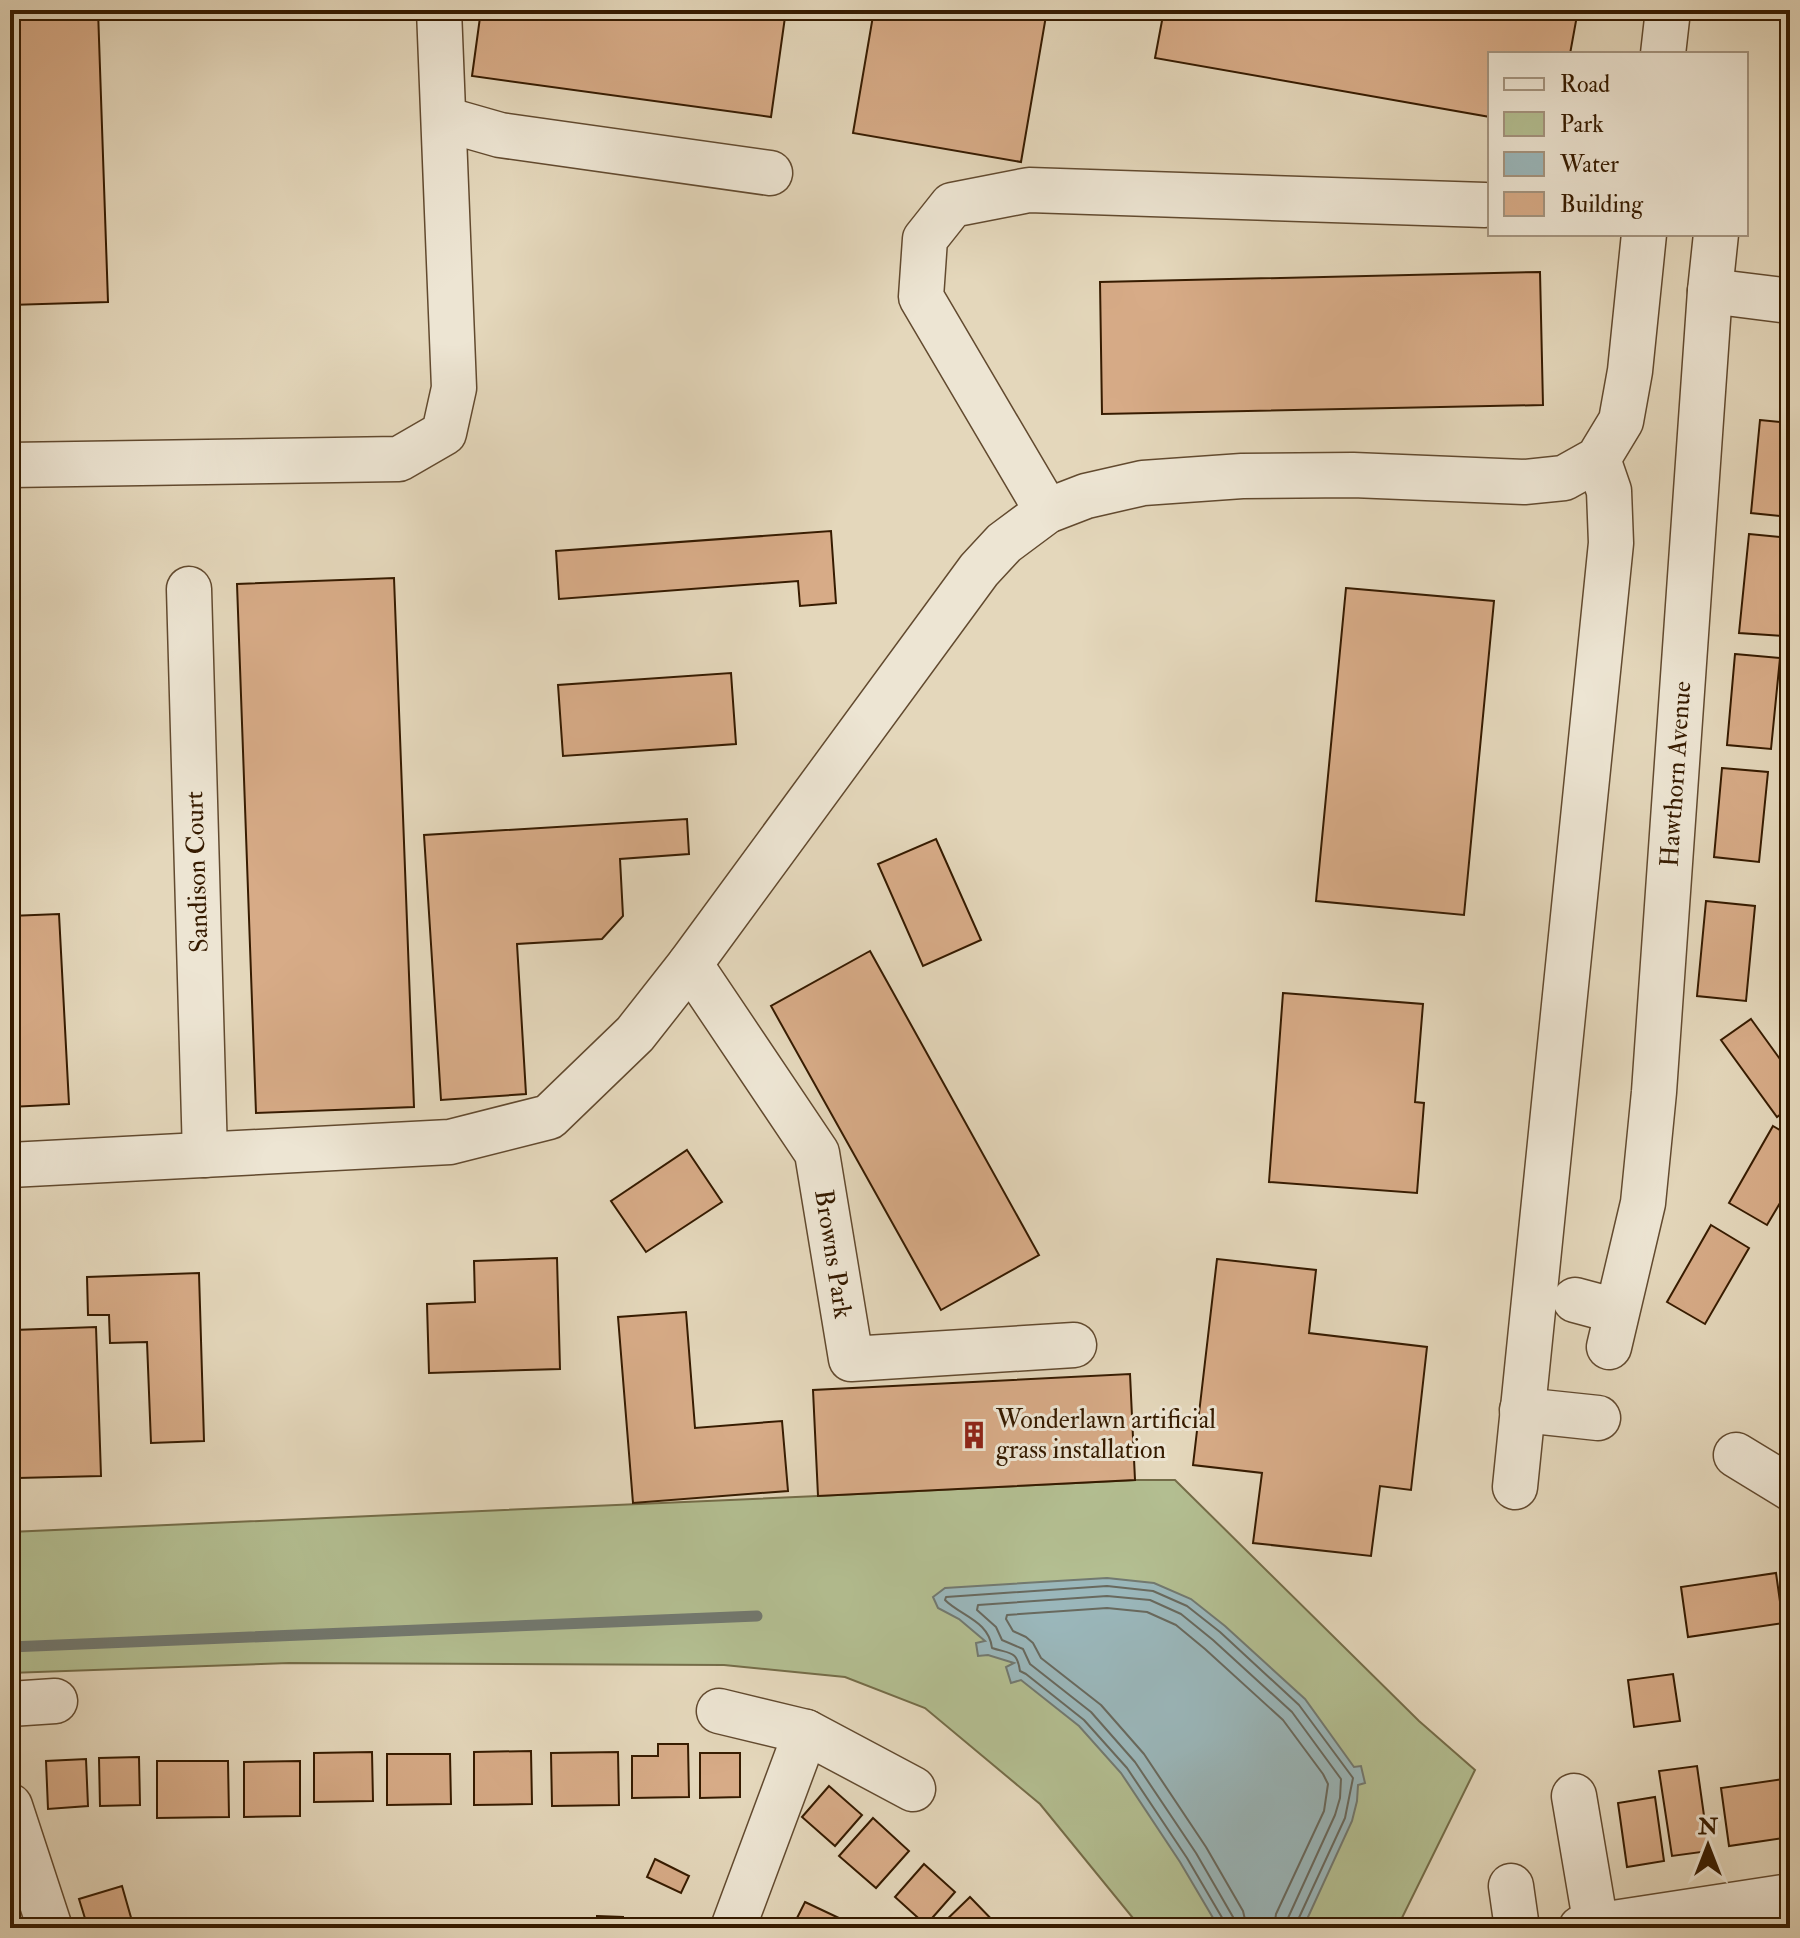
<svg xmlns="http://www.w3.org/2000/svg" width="1800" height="1938" font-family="'IM FELL Double Pica',serif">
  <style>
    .green { fill: #b3be91; stroke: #746c48; stroke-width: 2 }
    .water { fill: #9ab7bb; stroke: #727970; stroke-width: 2 }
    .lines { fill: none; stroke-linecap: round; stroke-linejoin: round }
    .shore { stroke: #68695e; stroke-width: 2 }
    .stream { stroke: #727970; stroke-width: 11 }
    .building { fill: #d7ab87; stroke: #361b00; stroke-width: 2 }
    .minor-casing { stroke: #624a2f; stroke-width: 47 }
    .minor { stroke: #ede5d3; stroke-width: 44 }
    .labels { text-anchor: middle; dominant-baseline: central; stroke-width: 6; stroke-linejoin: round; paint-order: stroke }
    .street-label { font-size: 26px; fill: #361b00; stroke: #ede5d3 }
    .poi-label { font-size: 26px; fill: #361b00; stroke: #ede5d3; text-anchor: start }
  </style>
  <rect width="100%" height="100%" fill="#e4d7bb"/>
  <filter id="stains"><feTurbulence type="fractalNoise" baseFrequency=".0025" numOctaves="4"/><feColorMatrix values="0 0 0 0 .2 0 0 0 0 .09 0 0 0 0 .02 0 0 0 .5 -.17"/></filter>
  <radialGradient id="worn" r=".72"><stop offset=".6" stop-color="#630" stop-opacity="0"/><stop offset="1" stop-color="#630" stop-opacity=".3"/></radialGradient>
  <polygon class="green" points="1135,1480 1175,1480 1419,1721 1475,1770 1397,1928 1141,1928 1040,1804 925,1708 845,1677 724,1665 289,1663 10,1673 10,1532 818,1496"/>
  <polygon class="water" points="1107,1578 1154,1583 1191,1599 1225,1626 1305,1699 1354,1767 1361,1766 1365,1783 1358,1785 1357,1801 1352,1821 1303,1928 1219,1928 1180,1862 1121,1773 1079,1726 1021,1680 1011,1683 1006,1667 1014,1663 988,1655 978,1656 976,1643 985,1641 959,1619 938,1608 933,1597 945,1588"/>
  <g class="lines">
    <g class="shore">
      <path d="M1225 1928 1224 1921 1187 1858 1127 1768 1084 1720 1026 1674 1020 1671C1017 1650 1010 1654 992 1648 989 1621 961 1616 945 1600L946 1597 1107 1586 1153 1591 1187 1606 1220 1632 1299 1705 1353 1778 1345 1818 1297 1922 1296 1928"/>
      <polyline points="1235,1928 1233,1917 1196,1853 1135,1762 1091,1712 1030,1664 1023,1649 1002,1640 996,1627 977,1610 978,1605 1107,1596 1150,1600 1181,1614 1213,1640 1292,1712 1341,1779 1340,1798 1335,1815 1288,1918 1286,1928"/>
      <polyline points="1247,1928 1243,1911 1206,1847 1144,1754 1101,1705 1041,1658 1033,1643 1026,1637 1013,1631 1006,1619 1007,1615 1107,1608 1147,1612 1176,1625 1205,1649 1283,1720 1323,1774 1328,1784 1324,1811 1276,1914 1274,1928"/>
    </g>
    <polyline class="stream" points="10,1647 757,1616"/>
  </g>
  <g class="building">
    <polygon points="10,10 98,10 108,302 10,305"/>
    <polygon points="481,10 786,10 771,117 472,76"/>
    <polygon points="874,10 1047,10 1021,162 853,133"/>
    <polygon points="1164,10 1578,10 1570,54 1490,54 1490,117 1155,58"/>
    <polygon points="1540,272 1543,405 1102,414 1100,282"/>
    <polygon points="1760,420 1790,423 1790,517 1751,513"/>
    <polygon points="831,531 836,603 800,606 798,581 559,599 556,551"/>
    <polygon points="1749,534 1790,538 1790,572 1784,636 1739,633"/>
    <polygon points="394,578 414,1107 256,1113 237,584"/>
    <polygon points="1346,588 1494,601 1464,915 1316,901"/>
    <polygon points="1735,654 1780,658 1771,749 1727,745"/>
    <polygon points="731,673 736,744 563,756 558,685"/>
    <polygon points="1722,768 1768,772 1759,862 1714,857"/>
    <polygon points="687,819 689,854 620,859 623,916 602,939 517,944 526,1094 441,1100 424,835"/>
    <polygon points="936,839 981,940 923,966 878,864"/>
    <polygon points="1706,901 1755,906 1746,1001 1697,996"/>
    <polygon points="59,914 69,1104 10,1107 10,916"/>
    <polygon points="870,951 1039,1255 941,1310 771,1006"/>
    <polygon points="1283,993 1423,1004 1415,1102 1424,1103 1417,1193 1269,1182"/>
    <polygon points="1751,1019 1790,1073 1790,1107 1777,1117 1721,1040"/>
    <polygon points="1773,1126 1790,1136 1790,1186 1767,1225 1729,1203"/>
    <polygon points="687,1150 722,1202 646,1252 611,1201"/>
    <polygon points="1711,1225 1749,1248 1705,1324 1667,1302"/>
    <polygon points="557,1258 560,1369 429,1373 427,1304 475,1302 474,1261"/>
    <polygon points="1217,1259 1316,1270 1309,1333 1427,1347 1411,1490 1380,1486 1371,1556 1253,1543 1262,1473 1193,1465"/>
    <polygon points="199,1273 204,1441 151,1443 147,1342 110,1343 109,1315 88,1315 87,1277"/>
    <polygon points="686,1312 695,1428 782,1421 788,1491 633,1503 618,1317"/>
    <polygon points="96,1327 101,1476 18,1478 14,1330"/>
    <polygon points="1130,1374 1135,1480 818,1496 813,1390"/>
    <polygon points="1776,1573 1783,1623 1688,1637 1681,1587"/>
    <polygon points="1673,1674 1680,1721 1634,1727 1628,1680"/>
    <polygon points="658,1744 688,1744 689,1797 632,1798 632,1756 658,1756"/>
    <polygon points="531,1751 532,1804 474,1805 474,1752"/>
    <polygon points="372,1752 373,1801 314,1802 314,1753"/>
    <polygon points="618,1752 619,1805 552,1806 551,1753"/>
    <polygon points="700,1753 740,1753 740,1797 700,1798"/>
    <polygon points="387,1754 450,1754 451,1804 387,1805"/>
    <polygon points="139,1757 140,1805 100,1806 99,1758"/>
    <polygon points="86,1759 88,1806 48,1809 46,1761"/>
    <polygon points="157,1761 228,1761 229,1817 157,1818"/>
    <polygon points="300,1761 300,1816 244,1817 244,1762"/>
    <polygon points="1697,1766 1709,1851 1672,1856 1659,1771"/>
    <polygon points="1790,1778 1790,1837 1729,1846 1721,1788"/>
    <polygon points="829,1786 862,1815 835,1846 802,1817"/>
    <polygon points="1655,1797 1664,1861 1627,1867 1618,1803"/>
    <polygon points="873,1818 909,1851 876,1888 839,1856"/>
    <polygon points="655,1859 689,1876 681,1893 647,1877"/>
    <polygon points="924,1864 955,1892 926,1925 895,1897"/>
    <polygon points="122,1886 134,1928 88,1928 79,1899"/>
    <polygon points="970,1897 1000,1928 938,1928"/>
    <polygon points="805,1902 839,1918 834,1928 813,1928 796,1920"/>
    <polygon points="597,1916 623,1917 623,1928 597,1928"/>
  </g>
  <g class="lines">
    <defs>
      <g id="minor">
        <polyline points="1663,54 1668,10"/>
        <polyline points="444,119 500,135 770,173"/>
        <polyline points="1710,291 1790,301"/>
        <polyline points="10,465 399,459 444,433 454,388 439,10"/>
        <polyline points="1047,511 921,297 925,239 952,205 1029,190 1485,205"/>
        <polyline points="189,589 205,1155"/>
        <polyline points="690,964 817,1153 851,1359 1074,1345"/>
        <polyline points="10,1165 450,1142 549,1117 635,1034 690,964 979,570 1004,543 1047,511 1086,496 1143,483 1242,476 1353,475 1524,482 1564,478 1598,459 1621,421 1630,371 1644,234"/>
        <polyline points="1575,1300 1616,1311"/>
        <polyline points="1609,1347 1643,1203 1654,1092 1710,291 1716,234"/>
        <polyline points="1522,1410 1598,1418"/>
        <polyline points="1736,1455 1790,1488"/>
        <polyline points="1515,1487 1611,543 1609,491 1598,459"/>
        <polyline points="10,1704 55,1701"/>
        <polyline points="719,1711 806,1732 913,1789"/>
        <polyline points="1574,1796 1596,1926"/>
        <polyline points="10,1806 50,1928"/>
        <polyline points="1511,1886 1517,1928"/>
        <polyline points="733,1928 806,1732"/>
        <polyline points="1581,1928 1790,1896"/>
      </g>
    </defs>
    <use href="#minor" class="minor-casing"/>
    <use href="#minor" class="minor"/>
  </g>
  <defs>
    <symbol id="building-bare" viewBox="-9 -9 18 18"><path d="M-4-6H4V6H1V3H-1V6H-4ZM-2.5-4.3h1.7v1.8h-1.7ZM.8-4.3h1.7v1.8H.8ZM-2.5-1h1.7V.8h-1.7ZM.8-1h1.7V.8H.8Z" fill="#8f2418" stroke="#ede5d3" stroke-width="2.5" paint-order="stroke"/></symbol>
  </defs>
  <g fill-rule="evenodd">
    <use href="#building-bare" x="954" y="1415" width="40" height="40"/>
  </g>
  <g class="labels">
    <g class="street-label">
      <text transform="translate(1676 774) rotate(-86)">Hawthorn Avenue</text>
      <text transform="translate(197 872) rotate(-92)">Sandison Court</text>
      <text transform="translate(833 1254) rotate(81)">Browns Park</text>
    </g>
    <g class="poi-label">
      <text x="996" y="1420">Wonderlawn artificial<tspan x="996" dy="30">grass installation</tspan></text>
    </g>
  </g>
  <rect width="1800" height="1938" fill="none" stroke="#e4d7bb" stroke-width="40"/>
  <rect x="12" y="12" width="1776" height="1914" fill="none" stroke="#361b00" stroke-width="4"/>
  <rect x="20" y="20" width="1760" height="1898" fill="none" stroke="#361b00" stroke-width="2"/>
  <rect x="1488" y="52" width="260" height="184" fill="#ede5d3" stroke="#a4947f" stroke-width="2"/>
  <rect x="1504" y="78" width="40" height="12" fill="#ede5d3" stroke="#a4947f" stroke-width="2"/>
  <text x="1560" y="92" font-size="24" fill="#361b00">Road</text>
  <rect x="1504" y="112" width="40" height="24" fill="#b3be91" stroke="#a4947f" stroke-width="2"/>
  <text x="1560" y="132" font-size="24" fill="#361b00">Park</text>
  <rect x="1504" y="152" width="40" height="24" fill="#9ab7bb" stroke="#a4947f" stroke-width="2"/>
  <text x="1560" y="172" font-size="24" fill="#361b00">Water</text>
  <rect x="1504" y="192" width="40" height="24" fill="#d7ab87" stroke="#a4947f" stroke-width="2"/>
  <text x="1560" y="212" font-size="24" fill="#361b00">Building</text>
  <g transform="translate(1708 1846)" stroke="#ede5d3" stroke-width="6" paint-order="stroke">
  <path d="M0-6L14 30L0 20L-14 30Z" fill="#361b00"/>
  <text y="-12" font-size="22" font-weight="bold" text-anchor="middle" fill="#361b00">N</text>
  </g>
  <rect width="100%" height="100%" filter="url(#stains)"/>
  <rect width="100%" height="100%" fill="url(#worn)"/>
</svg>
